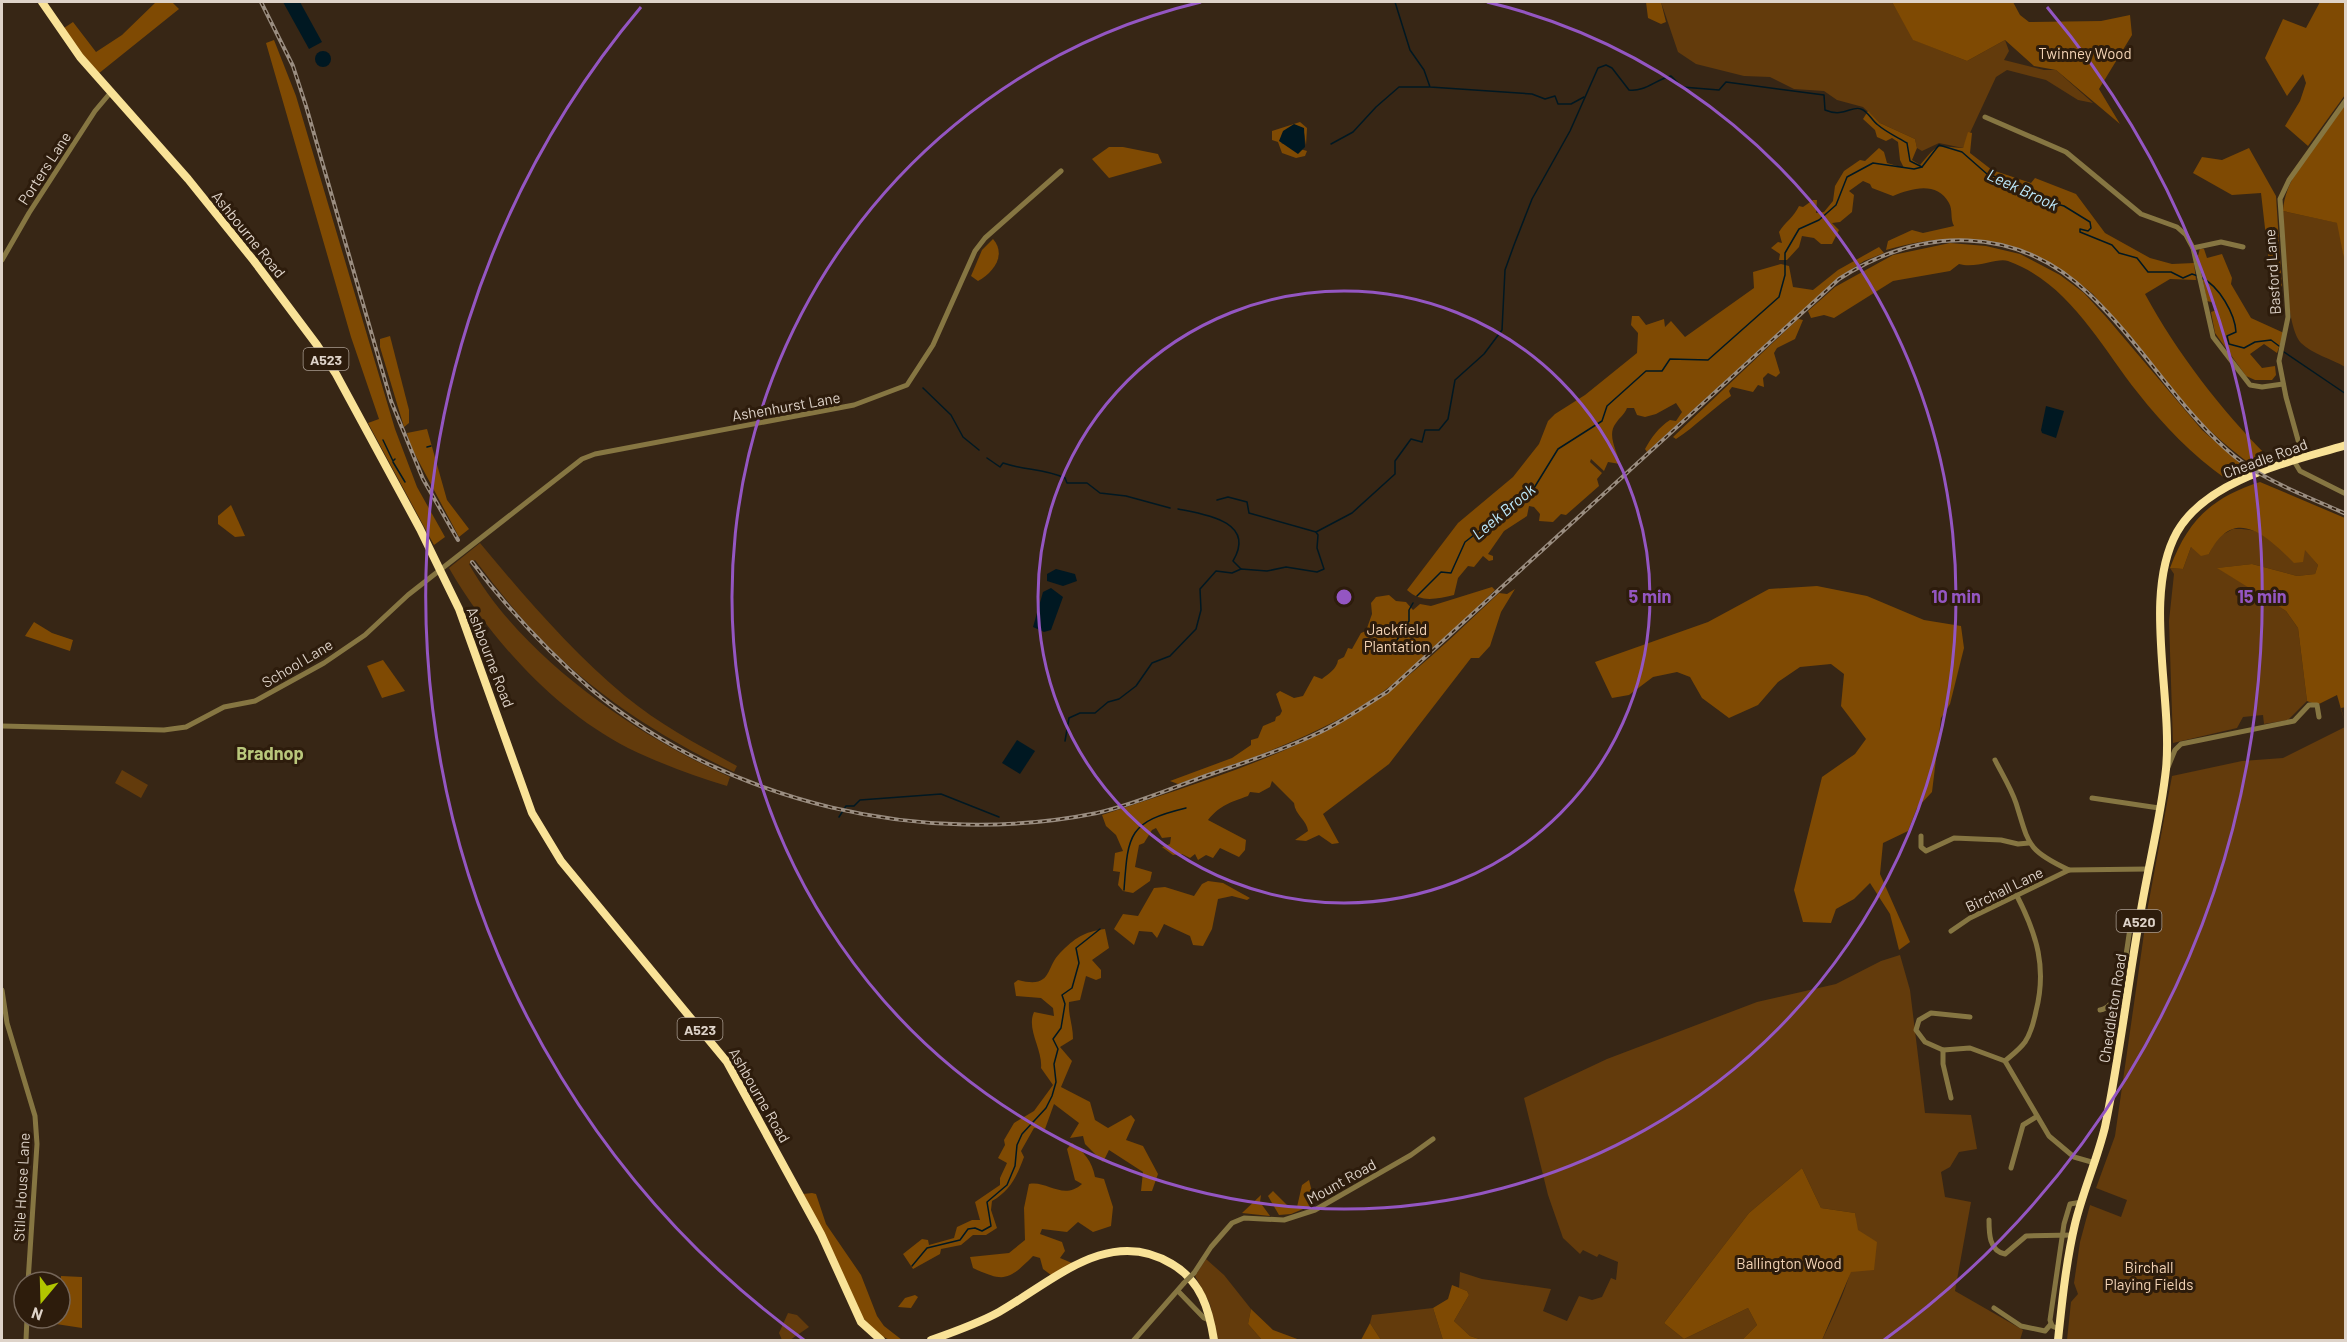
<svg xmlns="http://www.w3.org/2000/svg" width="2347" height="1342" font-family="Barlow,sans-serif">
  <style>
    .green { fill: #633b0c }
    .forest { fill: #7f4a03 }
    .water { fill: #001822 }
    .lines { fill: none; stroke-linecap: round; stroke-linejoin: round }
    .stream { stroke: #001822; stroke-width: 1.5 }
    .minor { stroke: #867642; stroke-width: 5 }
    .highway { stroke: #f9e297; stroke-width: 8 }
    .rail-casing { stroke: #9a8d80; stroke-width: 4 }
    .rail { stroke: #2d1c0c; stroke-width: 1.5; stroke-dasharray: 4.5; stroke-linecap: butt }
    .minor-bridge { stroke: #867642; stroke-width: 5 }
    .ring { fill: none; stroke: #9456c2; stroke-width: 3 }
    .labels { text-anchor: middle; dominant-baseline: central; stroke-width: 6; stroke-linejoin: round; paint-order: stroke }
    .shield { fill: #2d1c0c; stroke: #a99c90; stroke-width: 1.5 }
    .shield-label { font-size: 14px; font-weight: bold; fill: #ded3c9 }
    .park-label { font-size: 15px; fill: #f4d4b6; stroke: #2d1c0c }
    .street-label { font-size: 15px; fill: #ded3c9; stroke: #2d1c0c }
    .water-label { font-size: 16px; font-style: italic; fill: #bdeafd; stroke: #2d1c0c }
    .quarter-label { font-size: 18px; font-weight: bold; fill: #b9c77b; stroke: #2d1c0c }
    .centre { fill: #9456c2; stroke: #2d1c0c; stroke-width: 3 }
    .ring-label { font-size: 18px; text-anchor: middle; font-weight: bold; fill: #9456c2; stroke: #2d1c0c; stroke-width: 6; stroke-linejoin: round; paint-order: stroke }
  </style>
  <rect width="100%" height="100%" fill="#372615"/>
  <g class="green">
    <polygon points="1661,2 1892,2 1914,40 1967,61 2005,40 2009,51 2004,60 2044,70 2056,70 2093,103 2078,100 2046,80 2007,70 1996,77 1963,148 1939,143 1922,151 1917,148 1915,139 1880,123 1863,107 1837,100 1824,91 1794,89 1770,77 1744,76 1696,64 1678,52"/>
    <path d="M2283 211 2338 223 2345 264V367C2332 359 2312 354 2301 343 2284 325 2285 238 2283 211Z"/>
    <path d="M2233 529C2267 528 2271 540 2294 562L2305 549 2318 565 2315 574 2297 576 2252 564 2218 568 2286 611 2298 628 2307 701 2288 720 2264 724 2263 715 2243 717 2237 728 2173 743 2169 621 2174 574 2170 568 2183 569 2191 547 2209 554 2216 538Z"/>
    <path d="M480 543C524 596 572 652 625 696 659 724 698 745 737 766L734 772C656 736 581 686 524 621 507 601 491 581 475 560L469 564C521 657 635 735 730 777L727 786C694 776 659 763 628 748 554 710 490 639 449 568Z"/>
    <polygon points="2345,727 2345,1340 2067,1340 2071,1302 2078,1294 2074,1283 2080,1242 2090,1205 2121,1217 2127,1200 2096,1188 2115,1136 2148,906 2172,776 2242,761 2283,758"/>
    <polygon points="122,770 148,785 141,798 115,783"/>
    <path d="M1900 955 1910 990 1925 1113 1971 1115 1977 1149 1959 1152 1950 1167 1941 1172 1945 1197 1971 1202 1955 1291 2023 1330 2020 1340H1822C1841 1301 1862 1258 1855 1213L1821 1208 1802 1168 1749 1213 1664 1323 1684 1339 1748 1308 1757 1325 1742 1340H1482L1470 1336 1454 1321 1469 1295 1467 1291 1459 1288 1460 1272 1482 1279 1551 1289 1543 1311 1567 1321 1579 1296 1592 1300 1602 1297 1611 1278 1616 1280 1618 1262 1599 1254 1597 1257 1583 1250 1580 1254 1563 1238 1548 1195 1524 1098 1607 1059 1757 1002 1836 984 1881 961Z"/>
    <polygon points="1206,1259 1224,1275 1251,1309 1248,1324 1262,1340 1218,1340 1210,1304 1195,1276"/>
    <polygon points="1433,1308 1443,1340 1381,1340 1370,1323 1372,1315"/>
    <polygon points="788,1313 797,1315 809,1327 790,1340 782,1340 779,1333"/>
  </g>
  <g class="forest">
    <polygon points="156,2 172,2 179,9 98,74 61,30 73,22 96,52 122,35"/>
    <polygon points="1646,2 1661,2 1666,22 1661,24 1648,18"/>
    <polygon points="1892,2 2013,2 2020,15 2029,22 2101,21 2130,15 2132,35 2099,89 2120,124 2056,70 2034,66 2005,40 1967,61 1913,40"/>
    <polygon points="2320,2 2345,2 2345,95 2308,146 2285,126 2300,101 2306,83 2303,74 2287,96 2265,58 2283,19 2306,28"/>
    <polygon points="274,40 296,96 395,429 417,487 445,537 434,545 368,423 379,419 351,337 266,43"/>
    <path d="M2345 105V264L2337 223 2283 211C2284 176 2325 133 2345 105Z"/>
    <path d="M1868 111 1880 123 1915 139 1917 148 1912 160 1920 165C1941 141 1934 147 1963 148L1968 132 1972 133 1970 153 1992 170 2031 183 2035 178 2076 194 2105 233 2150 258 2172 264 2194 263 2196 280 2170 279 2145 294C2177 353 2221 410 2268 457V462L2255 467C2190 423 2143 353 2093 294 2028 241 1967 226 1886 250L1888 241 1912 230 1923 233 1954 226C1950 219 1953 210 1949 203 1937 181 1912 188 1893 196L1872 188 1870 184 1863 181 1849 191 1854 195 1852 212 1840 222 1832 223 1839 230 1832 244H1821L1814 238 1802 236 1799 247 1787 260H1779L1780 254 1771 248 1778 242 1782 243 1779 232C1785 222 1794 217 1799 206L1803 207 1813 200H1817L1816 213 1824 212 1833 201 1835 186 1844 171 1860 160 1865 161 1879 148 1884 152 1887 163 1904 168 1900 160 1898 142 1892 138 1886 141 1877 137 1875 130 1863 119Z"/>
    <polygon points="1300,122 1307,128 1306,145 1304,133 1281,143 1307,151 1305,156 1296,158 1282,153 1278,142 1272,140 1272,131"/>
    <polygon points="1109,147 1123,147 1158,154 1162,163 1109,178 1092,159"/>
    <polygon points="2249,148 2276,196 2282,288 2270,272 2261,193 2232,195 2193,173 2202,157 2222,160"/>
    <path d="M993 239C1007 255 993 273 978 281L971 276 982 250Z"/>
    <path d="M1950 243 1986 246 2020 254 2060 275 2084 293 2107 318 2202 430 2248 470 2226 479C2191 454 2164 426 2138 393 2100 345 2069 283 2008 261 1998 257 1977 269 1959 264L1950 271 1893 281 1834 318 1824 315 1811 318 1808 311 1835 287 1893 255Z"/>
    <path d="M1879 247 1884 253 1864 261 1838 278 1647 452 1645 449C1651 438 1659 427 1670 420L1676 421 1682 412 1676 403 1656 414 1645 417 1637 415 1634 408H1627C1624 415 1620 417 1616 423 1606 435 1618 453 1620 464L1608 462 1604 471 1591 459 1590 462 1602 473 1597 479 1599 486 1566 515 1561 514 1553 522 1539 521 1540 514 1534 507 1529 506 1527 516 1504 531 1488 554 1493 556V560L1489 561 1483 556 1474 567 1468 566 1458 578 1454 595C1436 599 1421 603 1407 590L1458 523 1513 477 1539 444 1548 421 1555 414 1585 395 1637 353 1638 333 1631 325 1632 316H1639L1646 325 1664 319 1665 327 1671 321 1685 337 1754 288 1753 272 1781 264 1789 266 1793 287 1813 290 1838 270Z"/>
    <polygon points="2200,248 2204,249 2207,258 2222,254 2232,278 2231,284 2251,318 2284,333 2277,353 2264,344 2250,354 2262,368 2275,366 2276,375 2272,380 2255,380 2246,376 2215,333 2211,312 2217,310 2215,303 2207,301 2198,256"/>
    <path d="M1798 319 1803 320 1795 339 1777 348 1774 353 1780 373 1776 377 1768 373 1763 378 1764 387 1758 385 1753 392 1732 387 1729 391 1731 396C1712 409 1696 426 1676 439L1673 437Z"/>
    <polygon points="390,336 409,410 409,423 404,427 380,347 380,339"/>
    <polygon points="427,429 447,500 469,529 459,537 410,445 407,433"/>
    <path d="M2260 482 2345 518 2346 707 2341 708 2345 723 2337 695 2317 705 2307 701 2298 628 2286 611 2217 568 2252 564 2297 576 2315 574 2318 565 2305 550 2303 562 2294 563C2267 536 2234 504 2209 554L2201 556 2191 547 2183 569 2170 568C2188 520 2211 498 2260 482Z"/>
    <polygon points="231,505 245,536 235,537 218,524 218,516"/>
    <polygon points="1817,586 1867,596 1924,620 1961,626 1964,648 1950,704 1941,718 1932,792 1917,808 1908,831 1883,843 1880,874 1910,942 1899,950 1890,914 1870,883 1854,899 1836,909 1831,923 1803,922 1794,890 1822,777 1855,754 1866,739 1841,706 1844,674 1831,664 1800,667 1778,682 1758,705 1729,718 1702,698 1690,677 1677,672 1653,677 1629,695 1612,698 1595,662 1708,622 1769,589"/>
    <path d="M1492 587 1495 590C1455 629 1414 672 1368 702 1309 740 1243 761 1178 784L1170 781 1232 758 1251 745V740L1258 738 1263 726 1275 721 1276 717 1280 715 1282 711 1276 694 1280 691 1294 698 1303 696 1314 676 1322 679C1328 674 1337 669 1338 660L1344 657 1348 648 1352 649 1361 633 1366 631 1372 614 1371 603 1376 597 1389 595 1396 601 1406 602 1413 610 1420 604 1431 606Z"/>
    <path d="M1515 589 1501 612 1490 646 1479 658H1471L1389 764 1323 814 1339 843 1332 844 1319 835 1306 841 1295 840 1308 831C1307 820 1295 815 1294 803L1272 781 1270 787 1259 793 1250 792 1248 796C1231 802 1220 805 1208 820L1246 840 1245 850 1239 857 1220 848 1213 858 1206 855 1198 860 1195 854 1190 858 1182 854 1173 855 1162 847 1170 844 1171 837 1162 838 1156 828 1152 830 1144 843 1139 845 1135 867 1152 872 1150 881 1133 893 1123 891 1118 885 1120 872 1113 871 1115 853 1123 851 1116 835 1106 826 1102 815C1185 787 1286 758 1360 711 1412 678 1455 634 1499 593L1507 594Z"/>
    <polygon points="34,622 52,633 73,640 70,651 25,636"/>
    <polygon points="383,660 405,691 382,698 367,666"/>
    <polygon points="1208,881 1223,883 1250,898 1247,900 1232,896 1218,899 1212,929 1203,946 1193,945 1190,936 1164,924 1157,938 1152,932 1139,931 1134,945 1114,929 1123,914 1138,916 1154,888 1165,887 1194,896 1202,884"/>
    <path d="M1105 929 1109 948 1092 960 1101 970V978L1096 980 1086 976 1080 1000 1069 1002C1068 1015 1073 1025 1073 1039L1060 1047 1072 1061 1061 1087 1090 1102 1095 1120 1108 1128 1131 1115 1135 1120 1126 1140 1143 1146 1158 1174 1152 1191H1141L1143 1172 1109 1150 1103 1162 1085 1144 1083 1136 1070 1138 1079 1123 1054 1104 1045 1129 1034 1128 1021 1151 1024 1157C1017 1176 1010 1191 992 1201L991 1210 997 1228 986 1235H973L961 1245 941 1249 940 1254 913 1269 903 1254 922 1239 928 1240 929 1245 954 1238 957 1227 972 1220H980L975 1202 1000 1185V1178L1007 1163 998 1158 1005 1145 1004 1140 1014 1123 1034 1111 1053 1085 1041 1068C1043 1050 1026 1029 1034 1012L1054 1016 1053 1008 1041 998 1016 996 1014 983 1018 980C1053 989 1045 968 1060 953 1075 938 1083 932 1105 929Z"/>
    <path d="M1072 1143C1084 1152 1092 1161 1095 1177L1104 1179 1113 1207 1111 1226 1093 1232 1078 1222 1067 1232 1042 1229 1040 1234 1062 1242 1065 1251 1060 1258 1072 1263 1051 1275 1043 1269 1040 1258 1033 1256C1009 1280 1005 1283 973 1268L970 1257 1009 1253 1025 1240 1024 1208 1029 1184C1047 1180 1063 1201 1082 1184L1075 1180 1067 1149Z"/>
    <polygon points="1802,1168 1821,1208 1855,1213 1858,1230 1877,1242 1874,1270 1851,1272 1822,1340 1742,1340 1757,1325 1748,1308 1684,1339 1664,1323 1749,1213"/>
    <polygon points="1309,1180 1315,1204 1291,1214 1279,1215 1268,1196 1273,1191 1288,1206 1297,1207 1302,1185"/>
    <polygon points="812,1193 816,1194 826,1224 861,1275 877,1316 884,1326 902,1340 890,1340 879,1335 861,1316 803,1194"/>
    <polygon points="1261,1195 1260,1202 1270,1216 1242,1213"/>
    <polygon points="61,1276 82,1277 82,1328 56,1324 56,1318 60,1318"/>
    <polygon points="1452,1285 1467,1291 1469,1295 1454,1321 1470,1336 1482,1340 1443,1340 1433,1308 1448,1299"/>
    <polygon points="915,1295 918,1297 911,1308 898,1307 905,1298"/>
    <polygon points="1251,1309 1273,1330 1300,1340 1262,1340 1248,1324"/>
    <polygon points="1370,1323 1381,1340 1361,1340"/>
  </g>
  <g class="water">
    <polygon points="283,2 300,2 322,42 309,49"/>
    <circle cx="323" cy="59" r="8"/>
    <polygon points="1294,124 1304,128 1305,147 1298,154 1279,141 1283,131"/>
    <polygon points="2046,406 2064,411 2056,438 2042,433 2041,430"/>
    <polygon points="1056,569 1075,574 1077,581 1063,586 1047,581 1047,574"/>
    <polygon points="1051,588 1063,597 1051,630 1044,632 1033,627 1043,592"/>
    <polygon points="1017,740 1035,751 1020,774 1002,763"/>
  </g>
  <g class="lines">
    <g class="stream">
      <polyline points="1395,2 1410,50 1424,70 1430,87 1532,94 1545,99 1555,96 1558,104 1571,104 1584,97"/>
      <polyline points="1331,144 1353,132 1376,107 1399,87 1429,87"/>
      <path d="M2202 278C2219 286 2235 314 2236 332L2227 336 2229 344 2244 348 2255 342 2271 340 2279 346"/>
      <polyline points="2284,352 2346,394"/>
      <polyline points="923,388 951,415 963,437 979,450"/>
      <polyline points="383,440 393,461 395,459"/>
      <polyline points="427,447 431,446"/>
      <path d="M987 458 1000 467 1003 463C1027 471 1042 468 1065 478L1067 483H1087L1100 493 1126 496 1170 508"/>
      <polyline points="393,462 405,482"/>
      <polyline points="1217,500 1228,497 1247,502 1249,513 1316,532"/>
      <path d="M1178 509C1203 514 1257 521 1233 561L1241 569"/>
      <polyline points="1417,596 1441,572 1451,573 1465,542 1534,488 1558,449 1602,421 1607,406 1646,371 1662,371 1670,359 1708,360 1779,297 1785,275 1785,253 1799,229 1819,220 1836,205 1847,177 1873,163 1914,169 1922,167 1939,145 1962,152 1987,174 2023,186 2032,197 2064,206 2090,222 2091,228 2088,231 2080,229 2080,232 2112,245 2119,253 2137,258 2148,272 2171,272 2183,278 2192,274 2198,276"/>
      <polyline points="1390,651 1409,621 1409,610 1413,603"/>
      <path d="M1065 741 1069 718 1080 713H1095L1108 702 1119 699 1136 686 1152 663 1170 656 1196 629 1201 610 1200 589 1216 571 1232 573 1241 569 1267 571 1286 567 1317 572 1324 569 1317 548 1318 535 1316 532 1352 513 1395 474V461L1411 439 1422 442 1425 430H1439L1448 419 1455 380 1484 354 1502 330 1505 270 1514 245 1532 199 1570 131 1598 68 1606 65 1612 68 1629 90C1645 92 1655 80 1671 76L1682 87 1719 90 1726 82 1824 95 1825 110C1844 118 1852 105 1861 109 1868 111 1872 121 1878 125 1886 132 1897 137 1907 143L1910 161 1922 167"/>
      <polyline points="839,817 846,806 854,806 860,800 941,794 999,817"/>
      <path d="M1124 890C1128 834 1128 822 1186 808"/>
      <polyline points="912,1266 927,1248 960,1240 968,1229 975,1228 982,1231 991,1226 987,1202 1007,1185 1015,1166 1017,1145 1022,1134 1046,1108 1052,1096 1056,1082 1054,1064 1058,1049 1053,1039 1061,1028 1065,1004 1062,995 1072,988 1079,963 1076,948 1100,929"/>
    </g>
    <g class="minor">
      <polyline points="1985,117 2066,152 2141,214 2177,227 2186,235 2193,248 2213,337 2250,385 2262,387 2283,384"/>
      <polyline points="2193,248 2221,242 2243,247"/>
      <polyline points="2,260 29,213 95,111 111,92"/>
      <polyline points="2303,458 2286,397 2279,361 2288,317 2280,199 2289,180 2346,100"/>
      <polyline points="2294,461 2300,471 2346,494"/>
      <polyline points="2,726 164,730 186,727 224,707 255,701 324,663 365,635 408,595 582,459 595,454 854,405 907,385 933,345 975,251 985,238 1061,171"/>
      <path d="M1995 760C2002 774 2011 788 2016 803 2029 844 2026 850 2069 870"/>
      <polyline points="2166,772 2175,750 2181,744 2294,721 2309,705 2317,705 2319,717"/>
      <polyline points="2092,798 2159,808"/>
      <polyline points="1921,836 1921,847 1926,851 1954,838 2001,840 2018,844 2029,843"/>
      <polyline points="1951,931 1970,918 2069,870 2148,869"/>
      <polyline points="2,990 7,1023 35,1116 37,1144 28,1282"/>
      <path d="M2100 1010C2123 1007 2126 949 2130 929L2133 922 2139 923"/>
      <polyline points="1970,1017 1931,1013 1919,1020 1916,1030 1925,1042 1943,1050 1970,1048 2005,1061 2049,1136 2074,1157 2095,1163"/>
      <polyline points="1943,1050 1943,1064 1951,1098"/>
      <path d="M2005 1061C2012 1055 2020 1049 2025 1042 2031 1033 2034 1021 2036 1011 2047 968 2037 935 2017 896"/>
      <polyline points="2011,1168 2023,1125 2036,1117"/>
      <path d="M1989 1220C1989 1233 1989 1251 2005 1254L2026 1236 2073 1235"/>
      <polyline points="1194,1273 1211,1247 1232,1223 1244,1218 1284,1220 1315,1210 1411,1155 1433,1139"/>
      <polyline points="1178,1291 1204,1318 1211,1321"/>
      <polyline points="1994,1308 2021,1326 2045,1331 2051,1324"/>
      <polyline points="2059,1329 2052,1326 2050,1320 2064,1224 2070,1204 2082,1202"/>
      <polyline points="26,1340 27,1318"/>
      <polyline points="1134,1340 1184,1283"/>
    </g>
    <g class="highway">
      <polyline points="42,2 80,57 188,179 254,261 317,345 336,374 420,529 459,609 532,813 561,861 727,1062 821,1234 861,1322 881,1340"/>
      <path d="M931 1340C954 1332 977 1324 999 1312 1052 1282 1109 1225 1172 1264 1201 1281 1209 1309 1214 1340"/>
      <path d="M2058 1340C2062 1302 2066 1262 2075 1224 2083 1191 2097 1160 2105 1127 2120 1055 2128 982 2141 910 2149 863 2161 816 2166 769 2173 697 2142 595 2177 532 2208 478 2291 462 2346 445"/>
    </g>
    <defs>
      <g id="rail">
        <polyline points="261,2 293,66 306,106 391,401 423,479 458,540"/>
        <path d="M472 562C508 609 547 651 592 690 729 804 924 848 1097 813 1132 805 1167 790 1200 778 1239 764 1279 752 1316 734 1341 723 1364 706 1387 692L1839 279C1921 226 2017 224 2090 295 2140 342 2175 403 2226 449 2259 480 2305 495 2346 514"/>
      </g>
    </defs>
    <use href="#rail" class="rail-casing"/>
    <use href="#rail" class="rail"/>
    <polyline class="minor-bridge" points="1184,1283 1194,1273"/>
  </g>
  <g class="ring">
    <circle cx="1344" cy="597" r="306"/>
    <path d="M1487 2A612 612 0 1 1 1201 2"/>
    <path d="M804 1340A918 918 0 0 1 641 7M2047 7A918 918 0 0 1 1884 1340"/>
  </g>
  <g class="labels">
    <g class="shield">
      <rect x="303.5" y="348" width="45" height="22" rx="4.5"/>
      <rect x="2116.5" y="910" width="45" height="22" rx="4.5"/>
      <rect x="677.5" y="1018" width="45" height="22" rx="4.5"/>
    </g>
    <g class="shield-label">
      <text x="326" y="359">A523</text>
      <text x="2139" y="921">A520</text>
      <text x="700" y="1029">A523</text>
    </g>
    <g class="park-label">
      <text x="2085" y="53">Twinney Wood</text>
      <text x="1397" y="629">Jackfield<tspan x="1397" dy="17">Plantation</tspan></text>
      <text x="1789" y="1263">Ballington Wood</text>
      <text x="2149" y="1267">Birchall<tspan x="2149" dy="17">Playing Fields</tspan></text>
    </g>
    <g class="street-label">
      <text transform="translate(44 168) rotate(-57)">Porters Lane</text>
      <text transform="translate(249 234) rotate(51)">Ashbourne Road</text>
      <text transform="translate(2272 272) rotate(-94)">Basford Lane</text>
      <text transform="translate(786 406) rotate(-10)">Ashenhurst Lane</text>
      <text transform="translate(2265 458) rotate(-20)">Cheadle Road</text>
      <text transform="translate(491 657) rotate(69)">Ashbourne Road</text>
      <text transform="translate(297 663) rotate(-31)">School Lane</text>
      <text transform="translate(2004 889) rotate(-26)">Birchall Lane</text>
      <text transform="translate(2112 1008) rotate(-81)">Cheddleton Road</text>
      <text transform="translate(760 1095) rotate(60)">Ashbourne Road</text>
      <text transform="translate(1341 1181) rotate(-29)">Mount Road</text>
      <text transform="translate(21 1187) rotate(-87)">Stile House Lane</text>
    </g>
    <g class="water-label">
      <text transform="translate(2023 189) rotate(25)">Leek Brook</text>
      <text transform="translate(1503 511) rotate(-40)">Leek Brook</text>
    </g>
    <g class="quarter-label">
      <text x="270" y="753">Bradnop</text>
    </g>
  </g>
  <circle cx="1344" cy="597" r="9" class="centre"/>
  <g class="ring-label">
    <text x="1650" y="603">5 min</text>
    <text x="1956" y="603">10 min</text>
    <text x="2262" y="603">15 min</text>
  </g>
  <rect width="2347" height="1342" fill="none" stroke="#ded3c9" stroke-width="6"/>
  <g transform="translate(42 1300) rotate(199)"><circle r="28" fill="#2d1c0c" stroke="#746558" stroke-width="1.5"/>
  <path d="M0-4.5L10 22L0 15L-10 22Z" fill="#b1c500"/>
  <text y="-9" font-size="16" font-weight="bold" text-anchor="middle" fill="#ded3c9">N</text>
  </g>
</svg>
